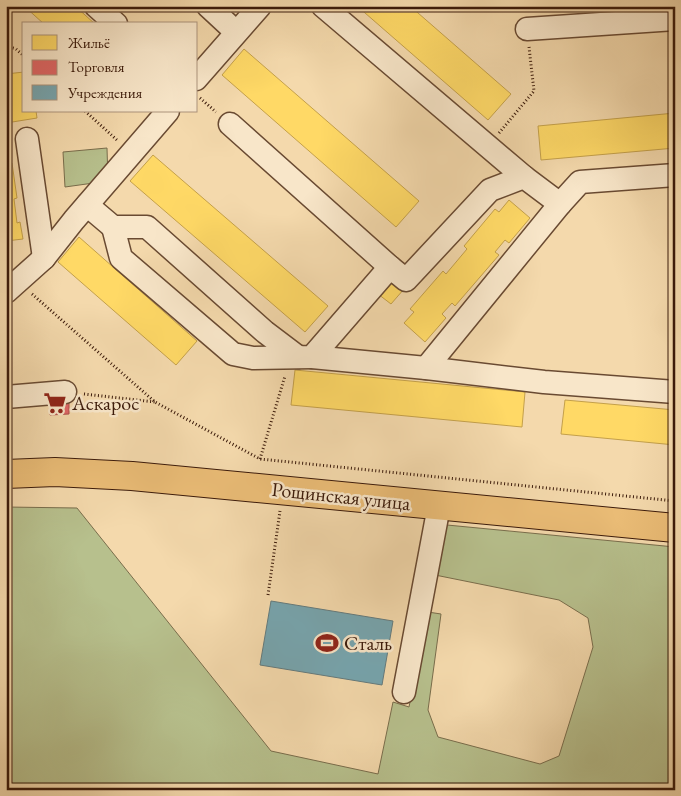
<svg xmlns="http://www.w3.org/2000/svg" width="681" height="796" font-family="'EB Garamond',serif">
  <style>
    .green { fill: #b7c08d; stroke: #796d4c }
    .homes { fill: #ffd966; stroke: #c4a04a }
    .shops { fill: #e06666; stroke: #ae4f4a }
    .public { fill: #76a5af; stroke: #647b7e }
    .lines { fill: none; stroke-linecap: round; stroke-linejoin: round }
    .minor-casing { stroke: #694a32; stroke-width: 25 }
    .major-casing { stroke: #3b1a0a; stroke-width: 30 }
    .path { stroke: #3b1a0a; stroke-width: 3; stroke-dasharray: 1 2.5; stroke-linecap: butt }
    .minor { stroke: #f8e6c9; stroke-width: 22 }
    .major { stroke: #eabc76; stroke-width: 28 }
    .labels { text-anchor: middle; dominant-baseline: central; stroke-width: 5; stroke-linejoin: round; paint-order: stroke }
    .poi-label { font-size: 20px; fill: #3b1a0a; stroke: #f8e6c9; text-anchor: start }
    .street-label { font-size: 20px; fill: #3b1a0a; stroke: #f8e6c9 }
  </style>
  <rect width="100%" height="100%" fill="#f4d9ac"/>
  <filter id="stains"><feTurbulence type="fractalNoise" baseFrequency=".004" numOctaves="4"/><feColorMatrix values="0 0 0 0 .2 0 0 0 0 .09 0 0 0 0 .02 0 0 0 .5 -.17"/></filter>
  <radialGradient id="worn" r=".72"><stop offset=".6" stop-color="#630" stop-opacity="0"/><stop offset="1" stop-color="#630" stop-opacity=".3"/></radialGradient>
  <g class="green">
    <polygon points="107,148 108,181 65,187 63,152"/>
    <polygon points="6,507 77,508 271,751 378,774 393,702 409,707 428,612 441,614 428,710 438,737 540,764 559,756 593,647 588,618 559,600 435,575 447,525 675,547 675,790 6,790"/>
  </g>
  <g class="homes">
    <polygon points="24,6 75,6 95,24 44,24"/>
    <polygon points="357,6 410,6 511,94 488,120"/>
    <polygon points="244,49 419,201 396,227 222,75"/>
    <polygon points="24,72 24,111 36,111 37,118 6,123 6,74"/>
    <polygon points="675,113 675,148 541,160 538,126"/>
    <polygon points="6,148 8,164 12,163 17,198 14,199 17,223 20,222 23,239 6,241"/>
    <polygon points="153,155 328,306 305,332 130,181"/>
    <polygon points="509,200 530,218 509,243 505,240 495,252 499,255 455,306 452,303 442,314 446,318 425,342 404,323 414,312 410,309 443,271 446,274 467,249 464,246 495,209 499,212"/>
    <polygon points="79,237 197,341 176,365 58,262"/>
    <polygon points="391,279 404,289 391,304 378,294"/>
    <polygon points="295,370 525,392 522,427 291,405"/>
    <polygon points="565,400 675,410 675,445 561,434"/>
  </g>
  <polygon class="shops" points="69,398 69,414 50,415 50,399"/>
  <polygon class="public" points="271,601 393,621 382,685 260,665"/>
  <g class="lines">
    <defs>
      <g id="minor">
        <polyline points="96,6 116,24"/>
        <polyline points="208,6 236,32"/>
        <polyline points="323,6 524,177"/>
        <polyline points="527,29 675,19"/>
        <polyline points="196,79 260,6"/>
        <polyline points="230,124 390,267"/>
        <polyline points="27,139 44,258"/>
        <polyline points="87,205 113,227 147,227 265,332 298,357"/>
        <polyline points="113,227 121,258 233,354 253,358 312,357 390,267 406,280 490,190 524,177 560,204 580,182 675,175"/>
        <polyline points="6,292 44,258 74,220 168,111"/>
        <polyline points="312,357 426,368 544,382 675,392"/>
        <polyline points="426,368 560,204"/>
        <polyline points="6,397 65,392"/>
        <polyline points="404,692 439,506"/>
      </g>
      <polyline id="major" points="6,474 55,472 132,476 675,528"/>
    </defs>
    <use href="#minor" class="minor-casing"/>
    <use href="#major" class="major-casing"/>
    <g class="path">
      <polyline points="6,46 16,49 24,56"/>
      <polyline points="200,98 216,112"/>
      <polyline points="85,111 118,141"/>
      <polyline points="499,133 534,91 529,47"/>
      <polyline points="32,294 155,402 260,459 675,501"/>
      <polyline points="84,394 155,402"/>
      <polyline points="260,459 285,376"/>
      <polyline points="268,595 280,511"/>
    </g>
    <use href="#minor" class="minor"/>
    <use href="#major" class="major"/>
  </g>
  <defs>
    <symbol id="supermarket-bare" viewBox="-9 -9 18 18"><path d="M-6-5.5h2.5l.6 2H6L4.5 2H-2.5L-4.4-4H-6ZM-1.5 3.2a1.3 1.3 0 1 0 .1 0ZM3 3.2a1.3 1.3 0 1 0 .1 0Z" fill="#8f2418" stroke="#f8e6c9" stroke-width="2.5" paint-order="stroke"/></symbol>
    <symbol id="stadium-bare" viewBox="-9 -9 18 18"><path d="M0-5a6.5 5 0 1 0 0 10a6.5 5 0 1 0 0-10ZM-3.5-1.8h7v3.6h-7Z" fill="#8f2418" stroke="#f8e6c9" stroke-width="2.5" paint-order="stroke"/></symbol>
  </defs>
  <g fill-rule="evenodd">
    <use href="#supermarket-bare" x="39" y="387" width="32" height="32"/>
    <use href="#stadium-bare" x="311" y="627" width="32" height="32"/>
  </g>
  <g class="labels">
    <g class="poi-label">
      <text x="72" y="403">Аскарос</text>
      <text x="344" y="643">Сталь</text>
    </g>
    <g class="street-label">
      <text transform="translate(341 496) rotate(6)">Рощинская улица</text>
    </g>
  </g>
  <rect width="681" height="796" fill="none" stroke="#f4d9ac" stroke-width="25"/>
  <rect x="8" y="8" width="666" height="781" fill="none" stroke="#3b1a0a" stroke-width="2.5"/>
  <rect x="12" y="12" width="656" height="771" fill="none" stroke="#3b1a0a"/>
  <rect x="22" y="22" width="175" height="90" fill="#f8e6c9" stroke="#ac947d"/>
  <rect x="32" y="35" width="25" height="15" fill="#ffd966" stroke="#ac947d"/>
  <text x="68" y="48" font-size="15" fill="#3b1a0a">Жильё</text>
  <rect x="32" y="60" width="25" height="15" fill="#e06666" stroke="#ac947d"/>
  <text x="68" y="72" font-size="15" fill="#3b1a0a">Торговля</text>
  <rect x="32" y="85" width="25" height="15" fill="#76a5af" stroke="#ac947d"/>
  <text x="68" y="98" font-size="15" fill="#3b1a0a">Учреждения</text>
  <rect width="100%" height="100%" filter="url(#stains)"/>
  <rect width="100%" height="100%" fill="url(#worn)"/>
</svg>
